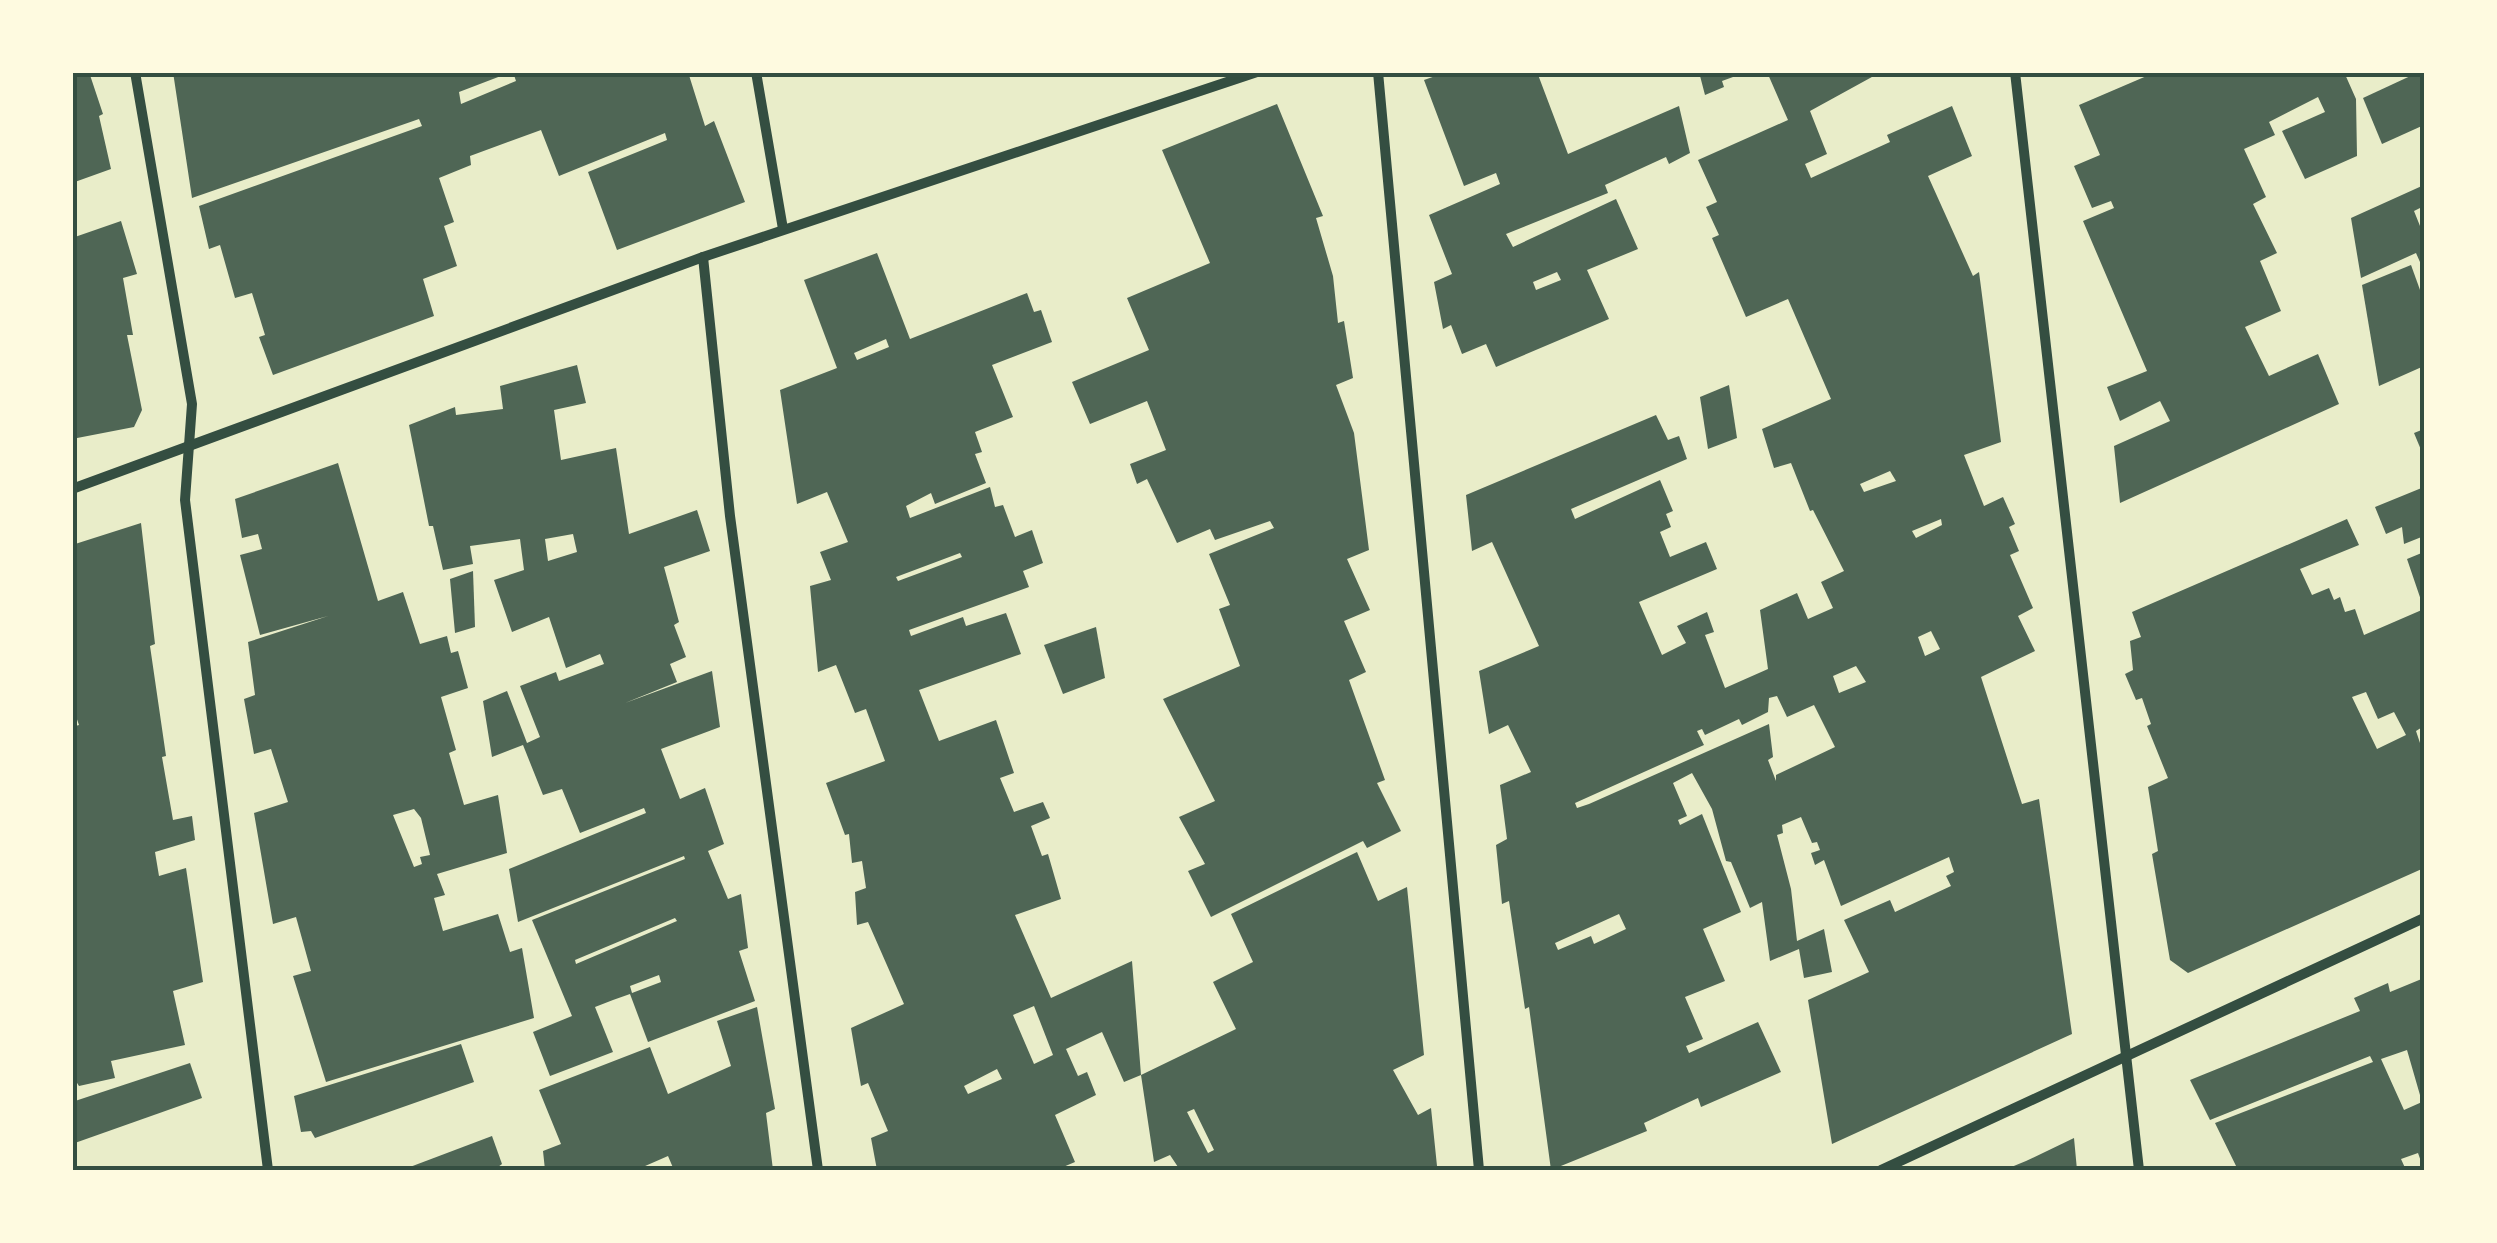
<svg xmlns="http://www.w3.org/2000/svg" width="2497" height="1243" font-family="Overpass,sans-serif">
  <style>
    .building { fill: #4f6655; fill-rule: evenodd }
    .lines { fill: none; stroke-linecap: round; stroke-linejoin: round }
    .minor { stroke: #344e41; stroke-width: 10 }
    .neatline { fill: none; stroke: #344e41; stroke-width: 4 }
  </style>
  <rect width="100%" height="100%" fill="#e9edc9"/>
  <g class="building">
    <polygon points="72,72 89,72 103,114 99,116 111,169 72,183"/>
    <polygon points="173,72 511,72 459,92 461,104 516,81 513,72 688,72 705,126 714,121 745,202 617,250 588,172 667,140 665,133 559,176 541,130 470,156 471,165 439,178 454,222 444,226 457,266 423,279 434,316 273,375 259,337 265,335 252,293 235,298 220,245 209,249 199,206 422,126 419,119 192,198"/>
    <path d="M1447 72H1537L1568 154 1679 106 1690 153 1669 164 1666 157 1605 185 1608 193 1506 234 1513 247 1616 199 1638 249 1587 270 1609 319 1496 367 1486 344 1462 354 1451 325 1443 329 1434 282 1452 274 1429 215 1500 184 1496 173 1464 186 1424 80ZM1557 272 1561 280 1536 290 1533 282Z"/>
    <polygon points="1699,72 1744,72 1744,73 1722,81 1724,87 1705,95"/>
    <path d="M1767 72H1881L1810 111 1827 154 1805 164 1811 178 1890 142 1887 135 1952 106 1972 156 1928 176 1973 276 1979 272 2001 442 1964 455 1984 506 2003 497 2015 524 2009 527 2019 551 2010 555 2033 608 2018 616 2035 651 1981 677 2022 804 2039 799 2072 1034 1832 1144 1808 1000 1869 972 1844 920 1890 900 1895 912 1951 886 1946 876 1954 872 1949 857 1841 906 1824 860 1815 865 1811 853 1820 850 1817 842 1812 843 1801 817 1782 825 1783 833 1777 835 1791 889 1797 941 1824 929 1832 972 1804 978 1799 949 1770 961 1762 902 1750 908 1731 862 1726 861 1712 809 1692 773 1673 783 1687 816 1678 820 1680 825 1702 814 1741 912 1703 929 1725 981 1685 997 1703 1039 1686 1046 1689 1053 1758 1022 1781 1072 1701 1107 1698 1098 1644 1123 1647 1131 1551 1170 1529 1007 1525 1009 1509 901 1502 904 1496 845 1507 839 1500 785 1531 772 1508 725 1489 734 1479 671 1539 646 1492 542 1472 551 1466 495 1656 415 1668 440 1679 436 1687 459 1571 509 1575 519 1660 480 1673 511 1666 514 1671 527 1660 532 1670 557 1706 542 1717 569 1639 602 1662 655 1686 643 1677 626 1707 612 1714 632 1705 635 1725 688 1768 669 1760 610 1797 593 1808 619 1833 608 1821 582 1844 571 1813 510 1810 511 1791 463 1774 468 1762 429 1831 399 1788 299 1746 317 1712 238 1719 235 1706 207 1717 202 1698 160 1788 120ZM1890 471 1896 481 1864 492 1860 484ZM1941 519 1942 525 1916 538 1912 531ZM1931 631 1940 649 1925 656 1918 637ZM1856 666 1866 682 1839 693 1833 676ZM1777 696 1787 717 1814 705 1835 747 1776 775V781L1768 760 1773 757 1769 724 1589 804 1577 808 1575 803 1704 745 1697 731 1702 729 1705 735 1739 719 1742 725 1768 712 1769 698ZM1619 914 1626 929 1594 944 1591 936 1558 950 1555 943Z"/>
    <polygon points="2156,72 2344,72 2356,99 2357,156 2305,179 2282,131 2325,112 2318,97 2269,122 2275,135 2244,149 2266,197 2253,204 2277,253 2260,261 2281,311 2245,327 2269,376 2318,354 2339,404 2120,503 2114,446 2170,421 2160,401 2120,421 2107,387 2147,371 2083,221 2114,208 2111,201 2092,208 2074,166 2100,155 2079,105"/>
    <polygon points="2419,72 2424,72 2424,125 2382,144 2363,98"/>
    <polygon points="1277,104 1323,216 1316,218 1333,276 1338,323 1344,321 1353,378 1336,385 1354,433 1369,550 1347,559 1370,610 1344,621 1366,672 1349,680 1385,780 1377,783 1401,831 1367,848 1363,841 1211,917 1188,871 1205,864 1179,817 1215,801 1163,699 1240,666 1219,609 1230,605 1209,554 1274,528 1270,521 1215,540 1210,529 1177,543 1147,479 1137,484 1130,464 1166,450 1147,401 1090,424 1072,382 1149,350 1127,298 1210,263 1162,150"/>
    <polygon points="2424,185 2424,206 2414,211 2424,236 2424,271 2416,253 2361,278 2351,218"/>
    <polygon points="121,221 137,274 123,278 133,335 127,335 142,410 134,427 72,439 72,238"/>
    <path d="M877 253 910 339 1027 293 1034 312 1041 310 1052 342 992 365 1013 417 975 432 982 452 975 454 986 483 935 504 931 493 906 506 910 518 990 487 995 507 1003 505 1015 537 1032 530 1043 563 1023 571 1029 587 909 630 911 636 963 617 966 626 1006 613 1021 654 919 690 939 741 996 720 1014 773 1000 778 1014 812 1043 802 1050 818 1031 826 1042 856 1048 854 1061 899 1015 915 1051 998 1132 961 1141 1075 1124 1082 1102 1032 1066 1049 1078 1076 1087 1072 1096 1095 1055 1115 1075 1162 1056 1170H877L871 1138 888 1131 868 1083 861 1086 851 1028 904 1004 868 922 857 925 855 892 866 888 862 861 852 863 849 834 845 835 826 783 885 761 866 709 855 713 836 665 818 672 810 586 831 580 820 552 848 542 827 492 797 504 780 390 837 368 804 280ZM886 339 889 347 857 360 854 353ZM960 553 962 557 925 571 898 581 896 577ZM1034 1006 1053 1055 1034 1064 1013 1015ZM997 1069 1002 1079 968 1094 964 1086Z"/>
    <polygon points="2411,265 2424,301 2424,366 2379,386 2362,285"/>
    <path d="M577 365 586 403 554 410 561 460 616 448 629 534 697 510 710 551 664 567 679 622 674 625 686 657 670 664 677 682 625 703 712 671 720 727 661 749 680 799 705 788 724 844 708 851 728 899 741 894 748 948 739 951 755 1001 648 1042 630 994 613 1000 595 1007 613 1052 550 1076 533 1032 572 1016 532 920 685 859 684 856 518 922 509 869 646 813 644 808 580 833 562 789 543 795 523 745 492 757 483 701 507 691 527 743 540 737 520 686 556 672 559 681 604 664 600 654 566 668 549 617 512 632 494 580 524 570 520 539 470 546 473 564 443 570 433 526H429L409 425 455 407 456 415 503 409 500 386ZM573 534 577 552 548 561 545 539ZM675 918 677 921 576 964 575 960ZM659 975 661 982 632 993 630 986Z"/>
    <polygon points="1729,385 1737,438 1708,449 1700,397"/>
    <polygon points="2424,429 2424,457 2414,433"/>
    <path d="M338 463 378 601 403 592 420 644 447 636 451 653 458 651 468 688 441 697 456 750 449 753 464 805 498 795 507 853 437 874 445 895 434 898 443 931 498 914 510 952 522 948 534 1018 326 1082 293 976 311 971 296 917 273 924 254 813 288 802 271 749 254 754 244 699 255 695 248 642 328 616 260 635 240 555 262 549 258 534 242 538 235 499ZM414 809 421 818 430 855 420 857 422 864 414 867 393 815Z"/>
    <polygon points="2424,487 2424,536 2404,544 2402,527 2386,534 2375,507"/>
    <path d="M2347 519 2359 545 2300 569 2312 595 2329 588 2334 600 2340 597 2345 612 2355 609 2364 635 2424 609 2407 559 2424 552V726L2416 731 2420 743 2424 741V868L2188 973 2170 960 2152 854 2158 851 2148 787 2168 778 2147 726 2151 724 2142 698 2136 700 2125 674 2133 670 2130 641 2141 637 2132 612ZM2366 692 2378 719 2394 712 2406 735 2377 749 2352 697Z"/>
    <polygon points="141,523 155,644 150,646 166,756 162,757 173,820 192,816 195,840 155,852 159,876 186,868 203,982 173,991 185,1045 111,1061 115,1078 79,1086 72,1075 72,727 79,725 72,705 72,545"/>
    <polygon points="473,571 475,627 455,633 450,579"/>
    <polygon points="1096,627 1105,678 1063,694 1044,645"/>
    <path d="M1357 852 1378 901 1407 887 1424 1055 1393 1070 1418 1115 1431 1108 1437 1166 1427 1170H1180L1170 1155 1154 1162 1141 1075 1236 1029 1213 982 1253 962 1231 914ZM1194 1109 1214 1150 1208 1153 1187 1112Z"/>
    <path d="M2424 978V1170L2418 1153 2401 1159 2406 1170H2238L2215 1123 2373 1062 2370 1056 2210 1120 2190 1080 2360 1011 2354 998 2388 983 2390 992ZM2407 1050 2422 1102 2404 1110 2381 1059Z"/>
    <polygon points="757,1007 775,1109 766,1113 773,1170 674,1170 668,1156 636,1170 545,1170 543,1151 561,1144 539,1090 650,1047 668,1094 731,1066 717,1021"/>
    <polygon points="461,1044 474,1082 315,1138 311,1131 301,1132 294,1096"/>
    <polygon points="190,1063 202,1098 72,1144 72,1102"/>
    <polygon points="492,1136 502,1164 494,1170 402,1170"/>
    <polygon points="2074,1138 2077,1170 2004,1170 2026,1161"/>
  </g>
  <g class="lines">
    <g class="minor">
      <polyline points="135,72 192,404 185,500 268,1170"/>
      <polyline points="756,72 783,229"/>
      <polyline points="1378,72 1479,1170"/>
      <polyline points="2015,72 2139,1170"/>
      <polyline points="703,257 730,516 818,1170"/>
      <polyline points="72,489 703,257 1257,72"/>
      <polyline points="1881,1170 2424,918"/>
    </g>
  </g>
  <rect width="2497" height="1243" fill="none" stroke="#fefae0" stroke-width="150"/>
  <rect x="75" y="75" width="2347" height="1093" class="neatline"/>
</svg>
